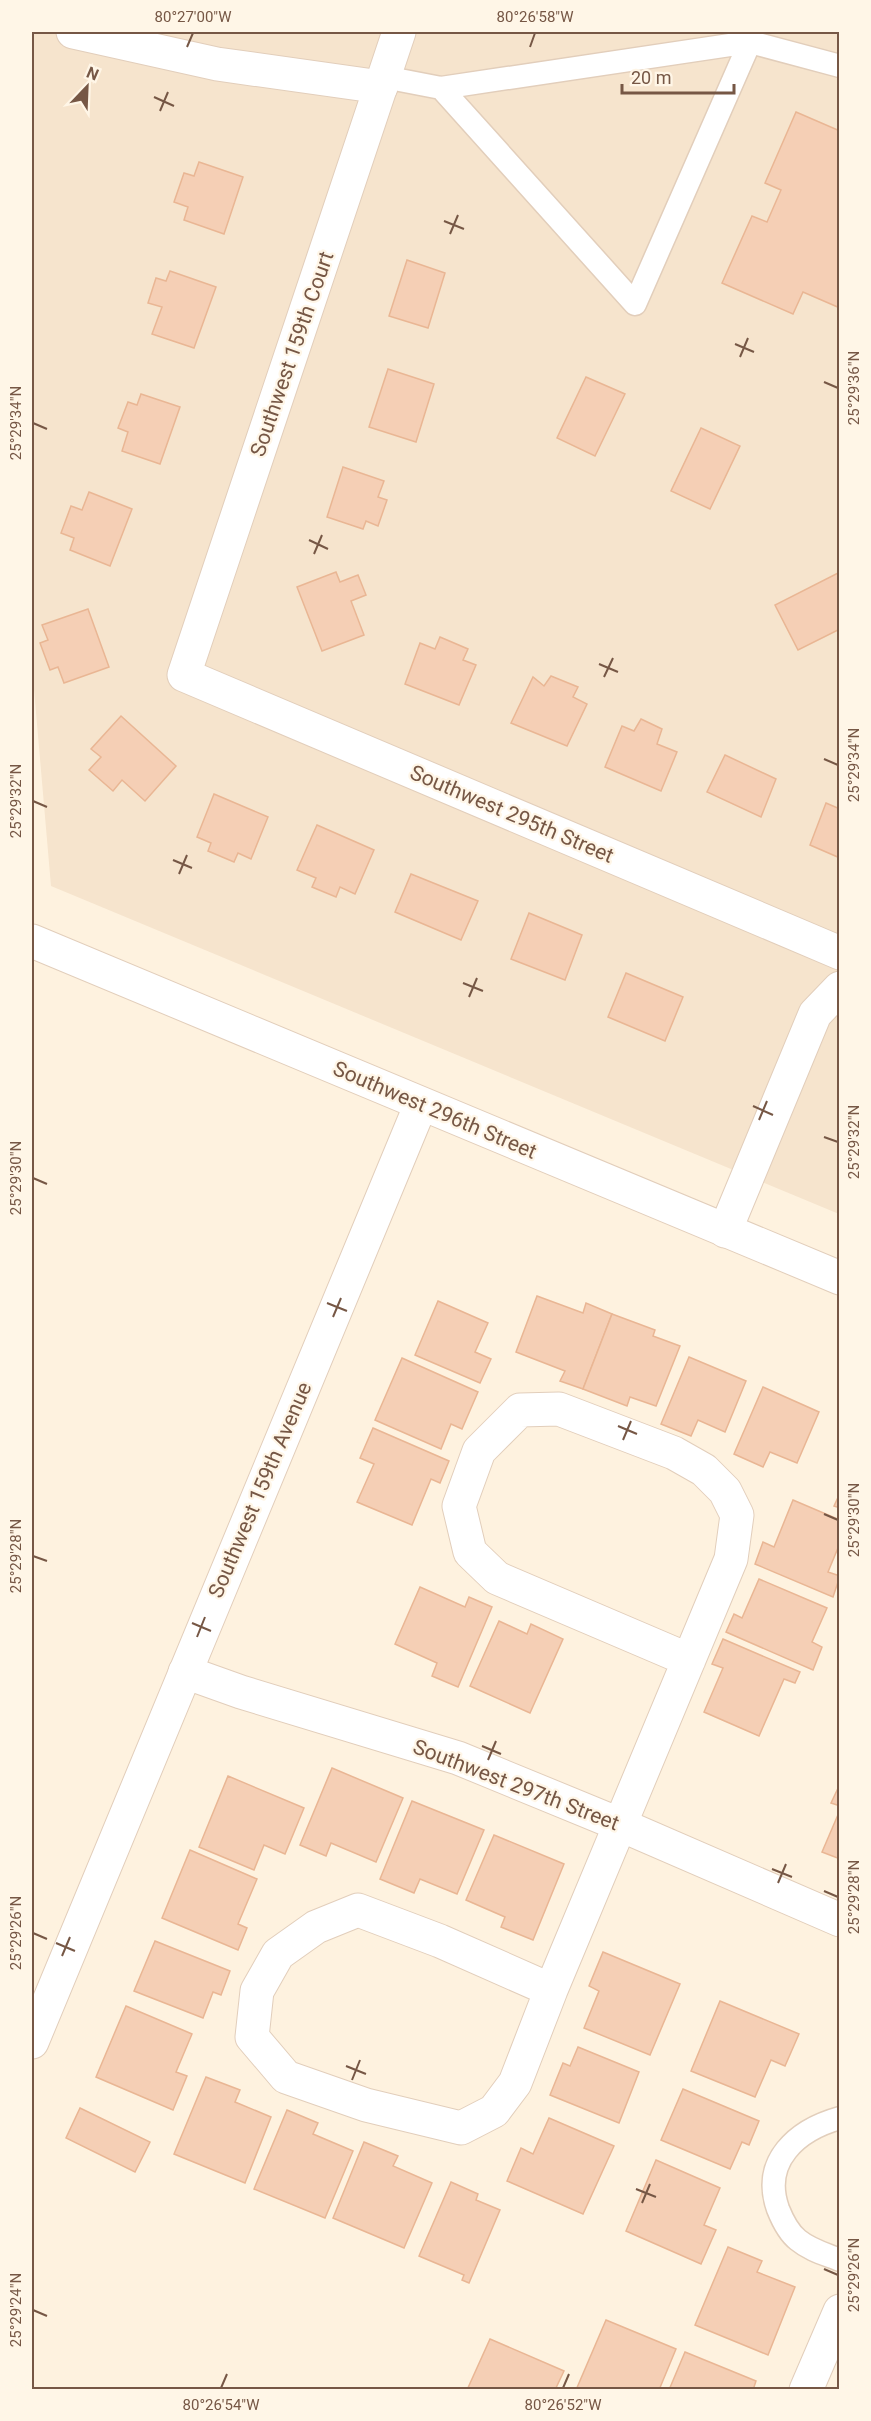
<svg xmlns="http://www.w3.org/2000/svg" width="871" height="2421" font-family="Roboto,sans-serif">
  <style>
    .residential { fill: #f6e4cd }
    .building { fill: #f5cfb5; stroke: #e9b694; stroke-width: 1.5 }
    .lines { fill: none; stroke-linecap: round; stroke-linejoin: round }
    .service-casing { stroke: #e2cebb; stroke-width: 25 }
    .minor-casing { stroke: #e2cebb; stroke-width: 35 }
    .tertiary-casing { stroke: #e2cebb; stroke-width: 35 }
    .service { stroke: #fff; stroke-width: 22 }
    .minor { stroke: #fff; stroke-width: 33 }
    .tertiary { stroke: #fff; stroke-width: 33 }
    .ticks { fill: none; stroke: #765745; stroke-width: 2 }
    .labels { text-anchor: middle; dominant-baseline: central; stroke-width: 4.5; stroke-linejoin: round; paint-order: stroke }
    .street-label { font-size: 21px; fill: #765745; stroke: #fff6e7 }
    .neatline { fill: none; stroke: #765745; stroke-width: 2 }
    .ticks-label { font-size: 15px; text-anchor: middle; fill: #765745 }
  </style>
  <rect width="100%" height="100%" fill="#fef2df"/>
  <polygon class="residential" points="32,32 839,32 839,1214 51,886 32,666"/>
  <g class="building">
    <polygon points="796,112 840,131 840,308 803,292 793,314 722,283 752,216 767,222 781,190 765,183"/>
    <polygon points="199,162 243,177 224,234 184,220 188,207 174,202 184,173 194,176"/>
    <polygon points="407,260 445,273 428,328 389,316"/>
    <polygon points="170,271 216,287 194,348 152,334 162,307 148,303 156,278 166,281"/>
    <polygon points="388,369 434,384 416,442 369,427"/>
    <polygon points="586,377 625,394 595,456 557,438"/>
    <polygon points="141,394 180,407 160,464 122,451 128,432 118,428 128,402 137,405"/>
    <polygon points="701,428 740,446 710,509 671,491"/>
    <polygon points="343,467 384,481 378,497 387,500 378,526 366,521 363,529 327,517"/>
    <polygon points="89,492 132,509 110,566 70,550 74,538 61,533 71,506 82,510"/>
    <polygon points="336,572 340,582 358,575 366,595 351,601 364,635 322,651 297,587"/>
    <polygon points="840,572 840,629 798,650 775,605"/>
    <polygon points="88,609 109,667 64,683 58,667 50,670 40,643 48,640 42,625"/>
    <polygon points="440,637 468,649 463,660 476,665 459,705 405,684 420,643 435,649"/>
    <polygon points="551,676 578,687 573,697 587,704 567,746 511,723 533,677 544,686"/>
    <polygon points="121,716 176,766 145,801 122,780 113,791 89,770 101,757 91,749"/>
    <polygon points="641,719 662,729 657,744 677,752 661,791 605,767 622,726 634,731"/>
    <polygon points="725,755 776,779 761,817 707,792"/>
    <polygon points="214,794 268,817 251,859 238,853 234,862 208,851 211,843 197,837"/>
    <polygon points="826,803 840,809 840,858 810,845"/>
    <polygon points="317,825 374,850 355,894 340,887 336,897 312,887 316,878 297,870"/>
    <polygon points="411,874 478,901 461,940 395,912"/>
    <polygon points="529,913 582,935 565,980 511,959"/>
    <polygon points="626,973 683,997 665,1041 608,1017"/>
    <polygon points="537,1296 583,1313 586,1303 612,1314 583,1389 560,1381 565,1371 516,1352"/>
    <polygon points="438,1301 488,1323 475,1352 491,1359 480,1383 415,1355"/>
    <polygon points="612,1314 655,1330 653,1336 680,1346 656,1406 630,1397 627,1406 583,1389"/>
    <polygon points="689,1357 746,1381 725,1432 698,1420 691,1436 661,1424"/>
    <polygon points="402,1358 478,1392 462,1429 451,1424 441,1449 375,1420"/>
    <polygon points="763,1387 819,1412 797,1463 770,1452 763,1467 734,1454"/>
    <polygon points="373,1428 449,1461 440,1483 431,1479 412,1525 357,1502 374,1464 360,1458"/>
    <polygon points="840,1493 840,1508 834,1506"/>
    <polygon points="793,1500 840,1520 840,1543 828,1572 840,1576 833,1597 755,1564 763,1542 774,1547"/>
    <polygon points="759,1579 827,1608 812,1642 822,1647 813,1670 726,1632 734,1614 742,1618"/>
    <polygon points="420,1587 465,1607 469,1597 492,1607 458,1687 432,1676 437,1663 395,1644"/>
    <polygon points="499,1621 527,1634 531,1624 563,1639 530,1713 470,1686"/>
    <polygon points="723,1639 800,1672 795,1683 784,1679 759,1736 704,1712 723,1668 712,1664"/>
    <polygon points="332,1768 403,1798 376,1862 331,1843 326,1856 300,1845"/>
    <polygon points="228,1776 304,1808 285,1854 264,1845 254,1870 199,1847"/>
    <polygon points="840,1784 840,1806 831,1803"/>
    <polygon points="412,1801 484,1830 457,1894 420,1879 414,1893 380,1879"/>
    <polygon points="840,1810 840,1859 822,1852"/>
    <polygon points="494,1835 564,1864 533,1940 501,1927 505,1917 466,1900"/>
    <polygon points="190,1850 257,1879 238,1924 247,1928 238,1950 162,1918"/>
    <polygon points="155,1941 230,1971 221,1995 213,1992 203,2018 134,1991"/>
    <polygon points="603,1952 680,1984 650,2055 584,2028 599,1991 589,1986"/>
    <polygon points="720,2001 799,2034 785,2066 771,2060 755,2097 691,2071"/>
    <polygon points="126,2006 192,2034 176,2072 187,2076 173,2110 96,2077"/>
    <polygon points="578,2047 639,2072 619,2123 550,2095 563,2063 570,2066"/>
    <polygon points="206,2077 240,2090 235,2102 271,2117 245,2183 174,2154"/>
    <polygon points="683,2089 759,2121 749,2145 742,2142 730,2169 661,2140"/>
    <polygon points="80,2108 150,2142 135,2172 66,2138"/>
    <polygon points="287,2110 318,2123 313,2134 353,2151 325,2218 254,2189"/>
    <polygon points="549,2118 614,2146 583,2214 507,2181 521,2148 533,2154"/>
    <polygon points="364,2142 398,2156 393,2166 432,2183 404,2248 333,2218"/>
    <polygon points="656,2160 720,2188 704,2225 716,2230 701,2264 626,2231"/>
    <polygon points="451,2182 478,2194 476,2200 500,2210 469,2283 462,2280 464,2275 419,2256"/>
    <polygon points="728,2247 762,2261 757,2272 795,2287 768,2355 695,2325"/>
    <polygon points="606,2320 676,2349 659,2390 576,2390"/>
    <polygon points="490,2339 564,2371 555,2390 467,2390"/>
    <polygon points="685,2352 756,2381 753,2390 669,2390"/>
  </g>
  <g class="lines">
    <defs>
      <g id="service">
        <polyline points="750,42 840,66"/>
        <polyline points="384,77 441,88 635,304 750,42 441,88"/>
        <path d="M840 2118C797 2130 761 2161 778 2209 782 2219 789 2233 798 2240 810 2250 825 2254 840 2260"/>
      </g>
      <g id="minor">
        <polyline points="73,32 217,64 381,87"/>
        <polyline points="399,32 184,675 840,953"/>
        <polyline points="725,1231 815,1014 840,988"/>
        <polyline points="185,1672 241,1692 458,1758 621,1825 840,1920"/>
        <polyline points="551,1990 440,1941 358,1910 316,1927 278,1954 257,1991 252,2037 286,2077 366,2105 461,2128 494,2111 515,2083 551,1990 731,1559 737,1515 725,1491 704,1470 674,1453 559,1409 520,1410 479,1451 459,1506 470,1552 497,1578 689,1660"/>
        <polyline points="32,2042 421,1104"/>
        <polyline points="806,2390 840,2311"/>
      </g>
      <polyline id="tertiary" points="32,941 840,1278"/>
    </defs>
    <use href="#service" class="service-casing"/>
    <use href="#minor" class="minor-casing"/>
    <use href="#tertiary" class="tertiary-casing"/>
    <use href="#service" class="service"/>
    <use href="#minor" class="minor"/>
    <use href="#tertiary" class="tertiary"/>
  </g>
  <path class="ticks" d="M187 47 193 33M530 47 535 33M154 97 174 106M160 111 168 92M444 221 464 229M450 234 458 215M735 344 754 352M740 357 748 338M824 382 838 388M33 423 47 429M309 540 328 549M314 554 322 535M599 664 618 672M604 677 613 658M824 759 838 765M33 801 47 807M173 860 192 868M179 874 187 855M463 983 483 991M469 997 477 978M753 1106 773 1115M759 1120 767 1101M824 1137 838 1142M33 1178 47 1184M327 1303 347 1311M333 1317 341 1298M618 1426 637 1434M623 1440 631 1421M824 1514 838 1520M33 1556 47 1561M192 1623 211 1631M197 1637 205 1617M482 1746 501 1754M488 1760 496 1741M772 1869 792 1877M778 1883 786 1864M824 1891 838 1897M33 1933 47 1939M56 1943 75 1951M62 1956 70 1937M346 2066 366 2074M352 2080 360 2060M636 2189 656 2197M642 2203 650 2184M824 2269 838 2275M33 2310 47 2316M221 2388 227 2374M563 2388 569 2374"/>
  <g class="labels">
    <g class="street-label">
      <text transform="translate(292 354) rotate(-71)">Southwest 159th Court</text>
      <text transform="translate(512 814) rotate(23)">Southwest 295th Street</text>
      <text transform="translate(435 1110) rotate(23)">Southwest 296th Street</text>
      <text transform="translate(260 1490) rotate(-67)">Southwest 159th Avenue</text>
      <text transform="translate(516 1785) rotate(21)">Southwest 297th Street</text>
    </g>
  </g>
  <rect width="871" height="2421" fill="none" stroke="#fff6e7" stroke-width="66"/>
  <g transform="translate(87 87) rotate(23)" stroke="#fff6e7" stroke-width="4.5" paint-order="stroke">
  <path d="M0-4.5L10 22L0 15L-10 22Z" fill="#765745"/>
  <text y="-9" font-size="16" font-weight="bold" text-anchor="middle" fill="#765745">N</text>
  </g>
  <path d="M622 84v9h112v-9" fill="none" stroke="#765745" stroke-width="3"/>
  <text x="631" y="84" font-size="18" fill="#765745" stroke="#fff6e7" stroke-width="4.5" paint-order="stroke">20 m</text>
  <rect x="33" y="33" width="805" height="2355" class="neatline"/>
  <g class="ticks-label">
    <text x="193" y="22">80°27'00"W</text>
    <text x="535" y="22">80°26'58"W</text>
    <text transform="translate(854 388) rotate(-90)" y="5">25°29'36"N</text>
    <text transform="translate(16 423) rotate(-90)" y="5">25°29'34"N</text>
    <text transform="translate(854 765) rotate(-90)" y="5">25°29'34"N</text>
    <text transform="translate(16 801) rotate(-90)" y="5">25°29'32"N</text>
    <text transform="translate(854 1142) rotate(-90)" y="5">25°29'32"N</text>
    <text transform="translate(16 1178) rotate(-90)" y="5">25°29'30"N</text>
    <text transform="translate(854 1520) rotate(-90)" y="5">25°29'30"N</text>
    <text transform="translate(16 1556) rotate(-90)" y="5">25°29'28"N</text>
    <text transform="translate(854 1897) rotate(-90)" y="5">25°29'28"N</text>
    <text transform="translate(16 1933) rotate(-90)" y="5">25°29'26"N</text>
    <text transform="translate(854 2275) rotate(-90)" y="5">25°29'26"N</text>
    <text transform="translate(16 2310) rotate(-90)" y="5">25°29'24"N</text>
    <text x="221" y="2410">80°26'54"W</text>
    <text x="563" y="2410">80°26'52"W</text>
  </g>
</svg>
